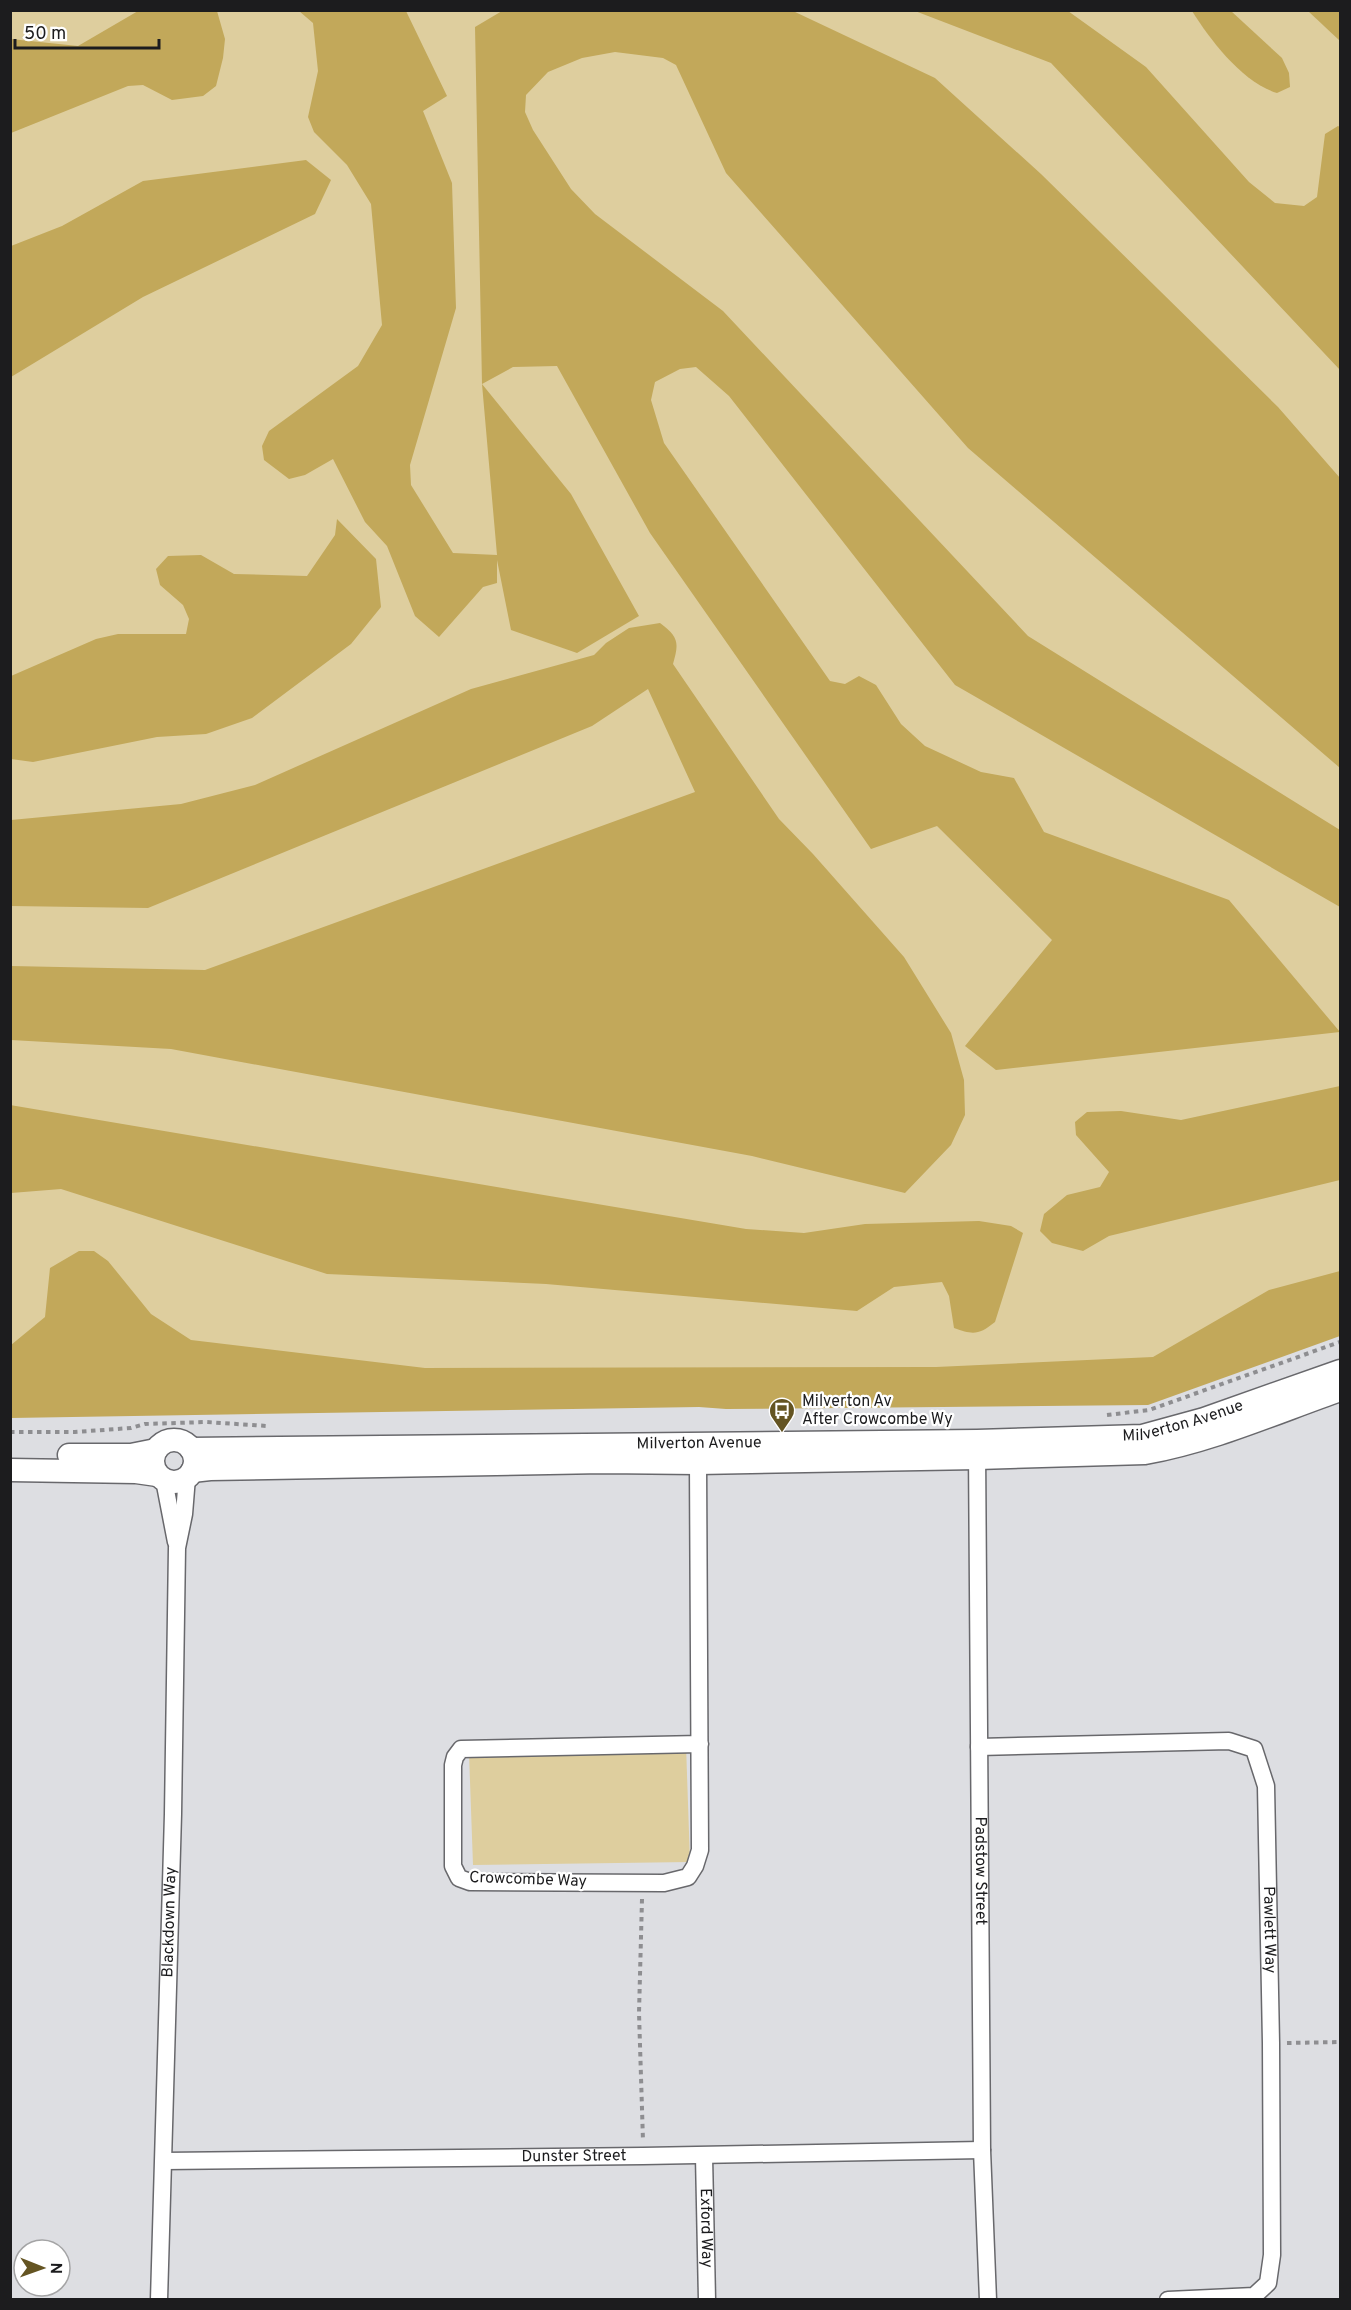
<svg xmlns="http://www.w3.org/2000/svg" width="1351" height="2310" font-family="Overpass,sans-serif">
  <style>
    .green { fill: #dece9e }
    .forest { fill: #c2a85a }
    .lines { fill: none; stroke-linecap: round; stroke-linejoin: round }
    .street-casing { stroke: #68686c; stroke-width: 19 }
    .secondary-casing { stroke: #68686c; stroke-width: 25 }
    .path { stroke: #8e8e91; stroke-width: 4; stroke-dasharray: 4.5 4.5; stroke-linecap: butt }
    .street { stroke: #fff; stroke-width: 16 }
    .secondary { stroke: #fff; stroke-width: 22 }
    .labels { text-anchor: middle; dominant-baseline: central; stroke-width: 4.5; stroke-linejoin: round; paint-order: stroke }
    .poi-label { font-size: 16px; fill: #1c1c1e; stroke: #fff; text-anchor: start }
    .street-label { font-size: 16px; fill: #1c1c1e; stroke: #fff }
  </style>
  <rect width="100%" height="100%" fill="#dddee2"/>
  <g class="green">
    <polygon points="10,11 1340,11 1340,1316 1146,1384 11,1396"/>
    <polygon points="686,1745 690,1862 473,1865 469,1753"/>
  </g>
  <g class="forest">
    <polygon points="138,11 217,11 225,39 223,58 216,86 203,96 172,100 143,85 128,86 11,133 11,39 78,46"/>
    <polygon points="502,11 793,11 935,78 1041,174 1278,407 1340,478 1340,768 968,448 726,173 676,65 663,58 615,52 582,58 548,72 526,95 525,112 533,130 571,189 595,214 723,311 1028,636 1340,830 1340,907 955,685 729,396 696,367 680,369 655,382 651,400 664,443 830,681 845,684 859,676 876,685 901,724 925,746 981,772 1014,778 1044,832 1229,900 1340,1032 996,1070 965,1046 1052,940 937,826 871,849 650,533 557,366 513,367 482,384 571,494 639,616 577,653 511,630 497,560 497,583 483,587 439,637 415,616 387,546 365,522 333,459 305,475 289,479 264,460 262,446 269,431 358,366 382,325 371,204 347,165 314,132 308,117 318,71 313,23 299,11 406,11 447,96 423,111 452,183 456,308 410,465 411,485 453,553 497,555 482,384 475,27"/>
    <polygon points="915,11 1068,11 1146,67 1249,182 1275,203 1304,206 1317,197 1325,134 1338,126 1340,127 1340,370 1051,63"/>
    <path d="M1192 11H1231L1282 58 1289 73 1290 87 1277 93C1242 82 1211 41 1192 11Z"/>
    <polygon points="1308,11 1340,11 1340,41"/>
    <polygon points="306,160 331,180 315,214 143,297 11,377 11,246 62,226 143,181"/>
    <polygon points="337,519 376,559 381,607 351,644 252,718 206,734 157,737 33,762 11,759 11,676 96,639 118,634 186,634 189,619 183,605 160,585 156,569 168,556 201,555 234,574 307,576 335,535"/>
    <path d="M660 623C679 637 679 643 673 664L779 819 813 854 904 957 951 1033 964 1080 965 1115 951 1145 905 1193 752 1156 171 1049 11 1040V966L205 970 695 792 648 689 592 726 148 908 11 906V820L181 804 255 785 471 689 594 655 606 643 629 628Z"/>
    <polygon points="1340,1086 1340,1180 1109,1236 1083,1251 1052,1243 1040,1231 1044,1214 1067,1195 1100,1187 1109,1172 1076,1135 1075,1122 1087,1112 1121,1111 1181,1120"/>
    <path d="M10 1105 746 1229 804 1233 865 1224 979 1221 1011 1226 1023 1233 995 1322C979 1335 973 1335 954 1328L949 1296 942 1282 894 1287 857 1311 546 1284 327 1274 61 1189 11 1193Z"/>
    <polygon points="79,1251 94,1251 108,1261 151,1314 191,1340 425,1368 936,1367 1153,1357 1269,1290 1340,1271 1340,1336 1148,1405 726,1409 699,1407 11,1418 11,1345 45,1317 50,1268"/>
  </g>
  <g class="lines">
    <defs>
      <g id="street">
        <path id="s1" d="M977 1448 982 2150 988 2300"/>
        <polyline points="698,1453 698,1463 700,1850 695,1866 688,1877 664,1883 470,1882 459,1878 453,1866 453,1765 455,1757 461,1749 700,1744"/>
        <polyline points="164,1480 176,1542"/>
        <path id="s2" d="M979 1747 1229 1741 1254 1749 1266 1786 1271 2043 1272 2255 1268 2283 1254 2296 1168 2300"/>
        <path id="s3" d="M704 2156 707 2300"/>
        <path id="s4" d="M164 2161 643 2156 982 2150"/>
        <path id="s5" d="M159 2300 173 1814 177 1548 184 1514 187 1477"/>
      </g>
      <g id="secondary">
        <circle cx="174" cy="1461" r="21"/>
        <path id="s6" d="M191 1449 977 1441 1142 1436 1204 1419 1340 1371"/>
        <polyline points="69,1455 131,1455 156,1450"/>
        <polyline points="10,1470 136,1472 157,1475"/>
        <path d="M192 1471 210 1469 603 1462 698 1463 978 1458 1145 1453C1212 1441 1277 1412 1340 1390"/>
      </g>
    </defs>
    <use href="#street" class="street-casing"/>
    <use href="#secondary" class="secondary-casing"/>
    <g class="path">
      <polyline points="1107,1415 1149,1410 1340,1342"/>
      <polyline points="10,1432 75,1432 131,1428 145,1424 206,1422 267,1426"/>
      <polyline points="642,1899 639,2013 643,2141"/>
      <polyline points="1287,2043 1340,2042"/>
    </g>
    <use href="#street" class="street"/>
    <use href="#secondary" class="secondary"/>
  </g>
  <defs>
    <symbol id="bus-pin" viewBox="-11 -11 22 30"><path d="M0 17L-7.5 6A9.5 9.5 0 1 1 7.5 6Z" fill="#645422" stroke="#fff"/><path d="M-5-6H5V4H4V6H2V4H-2V6H-4V4H-5ZM-3.5-4V0h7V-4ZM-3.5 1.2v1.5H-2V1.2ZM2 1.2v1.5H3.5V1.2Z" fill="#fff"/></symbol>
  </defs>
  <g fill-rule="evenodd">
    <use href="#bus-pin" x="767" y="1396" width="30" height="40"/>
  </g>
  <g class="labels">
    <g class="poi-label">
      <text x="802" y="1402">Milverton Av<tspan x="802" dy="18">After Crowcombe Wy</tspan></text>
    </g>
    <g class="street-label">
      <text stroke="none"><textPath href="#s6" startOffset="994">Milverton Avenue</textPath></text>
      <text stroke="none"><textPath href="#s6" startOffset="508">Milverton Avenue</textPath></text>
      <text stroke="none"><textPath href="#s1" startOffset="423">Padstow Street</textPath></text>
      <text transform="translate(528 1880) rotate(2)">Crowcombe Way</text>
      <text stroke="none"><textPath href="#s5" startOffset="378">Blackdown Way</textPath></text>
      <text stroke="none"><textPath href="#s2" startOffset="459">Pawlett Way</textPath></text>
      <text stroke="none"><textPath href="#s4" startOffset="410">Dunster Street</textPath></text>
      <text stroke="none"><textPath href="#s3" startOffset="72">Exford Way</textPath></text>
    </g>
  </g>
  <rect width="1351" height="2310" fill="none" stroke="#1c1c1e" stroke-width="24"/>
  <g transform="translate(42 2268) rotate(91)"><circle r="28" fill="#ffffff" stroke="#a4a4a5" stroke-width="1.5"/>
  <path d="M0-4.5L10 22L0 15L-10 22Z" fill="#645422"/>
  <text y="-9" font-size="16" font-weight="bold" text-anchor="middle" fill="#1c1c1e">N</text>
  </g>
  <path d="M15 39v9h144v-9" fill="none" stroke="#1c1c1e" stroke-width="3"/>
  <text x="24" y="39" font-size="18" fill="#1c1c1e" stroke="#ffffff" stroke-width="4.5" paint-order="stroke">50 m</text>
</svg>
